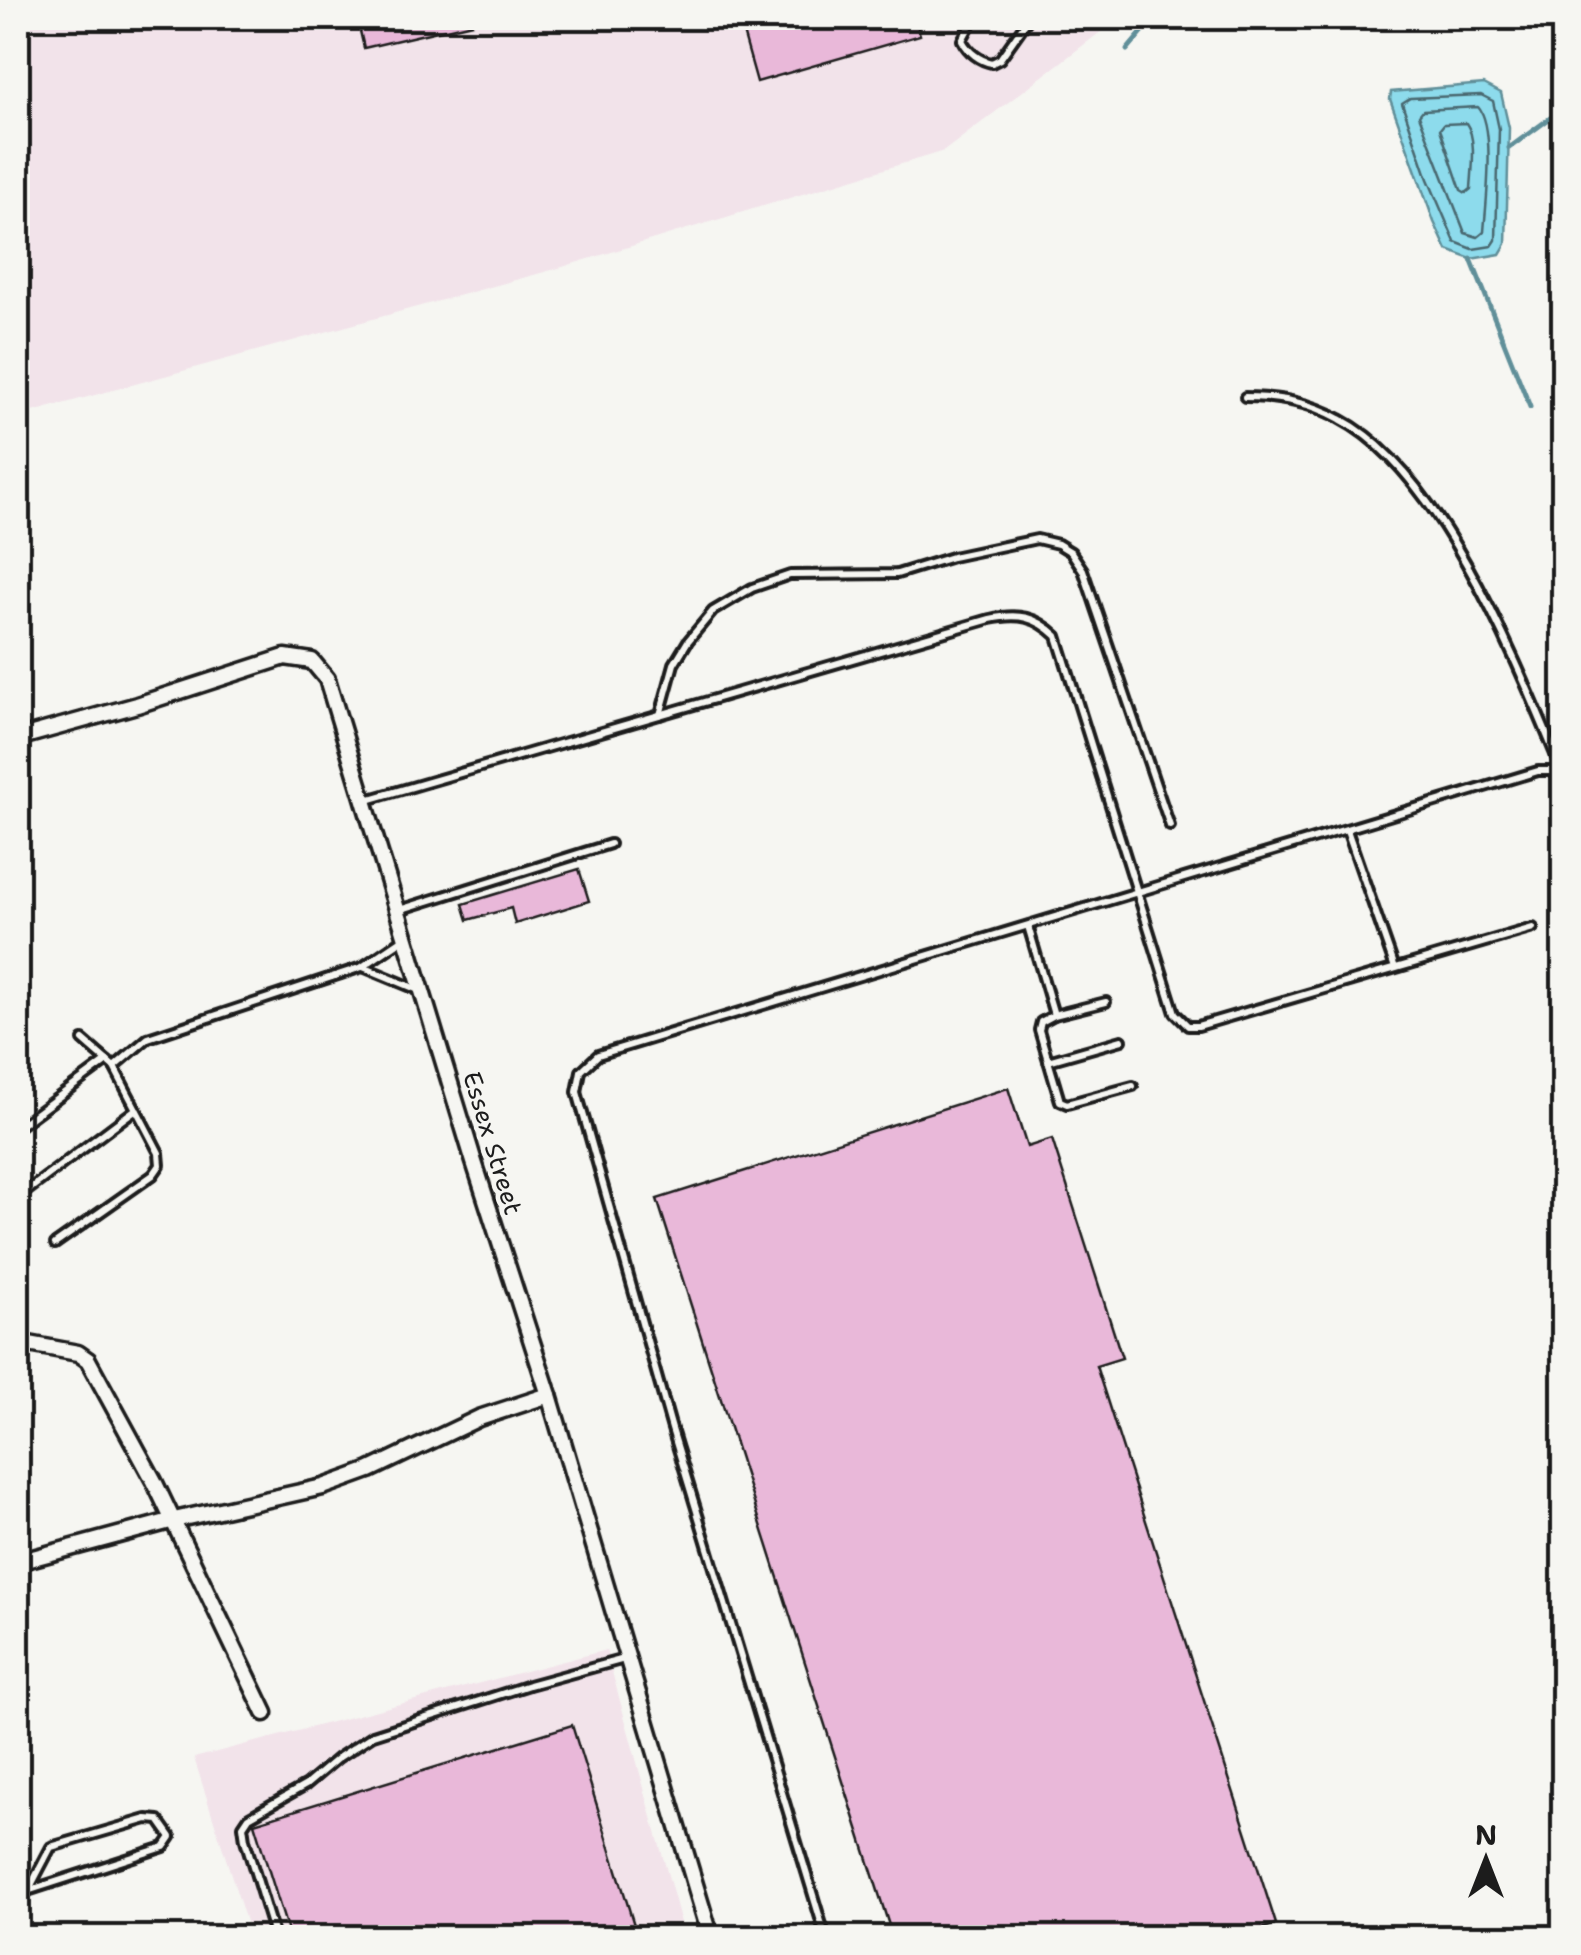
<svg xmlns="http://www.w3.org/2000/svg" width="1581" height="1955" font-family="'Shantell Sans',sans-serif">
  <style>
    .built { fill: #f2e3ea }
    .water { fill: #8ddbec; stroke: #608f99; stroke-width: 2.5 }
    .lines { fill: none; stroke-linecap: round; stroke-linejoin: round }
    .shore { stroke: #49686f; stroke-width: 2.5 }
    .stream { stroke: #608f99; stroke-width: 5 }
    .building { fill: #e9b8d9; stroke: #1c1c1c; stroke-width: 2.5 }
    .lane-casing { stroke: #1c1c1c; stroke-width: 14 }
    .street-casing { stroke: #1c1c1c; stroke-width: 21 }
    .lane { stroke: #f6f6f2; stroke-width: 6 }
    .street { stroke: #f6f6f2; stroke-width: 14 }
    .labels { text-anchor: middle; dominant-baseline: central; stroke-width: 9; stroke-linejoin: round; paint-order: stroke }
    .street-label { font-size: 25px; fill: #1c1c1c; stroke: #f6f6f2 }
  </style>
  <rect width="100%" height="100%" fill="#f6f6f2"/>
  <filter id="ink" filterUnits="userSpaceOnUse"><feTurbulence type="fractalNoise" baseFrequency=".01" numOctaves="2"/><feDisplacementMap in="SourceGraphic" scale="20" xChannelSelector="R" yChannelSelector="G"/><feConvolveMatrix kernelMatrix="1 2 1 2 8 2 1 2 1" color-interpolation-filters="sRGB"/></filter>
  <g filter="url(#ink)">
    <g class="built">
      <polygon points="18,18 1119,18 944,151 559,268 18,416"/>
      <polygon points="606,1650 685,1937 251,1937 194,1758"/>
    </g>
    <polygon class="water" points="1484,84 1501,93 1509,128 1506,244 1500,254 1471,259 1447,250 1434,222 1390,99 1391,92"/>
    <g class="lines">
      <g class="shore">
        <polygon points="1481,95 1493,101 1499,129 1496,240 1492,246 1473,249 1455,242 1428,179 1402,103 1410,98"/>
        <path d="M1478 107C1496 126 1486 204 1484 232L1478 237 1465 233 1419 115 1423 110Z"/>
        <path d="M1466 123C1477 138 1472 170 1471 189L1466 193 1461 190 1440 129 1444 124Z"/>
      </g>
      <g class="stream">
        <polyline points="1127,50 1154,18"/>
        <polyline points="1509,148 1564,108"/>
        <polyline points="1471,259 1530,407"/>
      </g>
    </g>
    <g class="building">
      <polygon points="357,18 471,18 472,23 364,48"/>
      <polygon points="739,18 915,18 920,35 757,82"/>
      <polygon points="579,869 589,901 515,924 511,908 468,920 463,904"/>
      <polygon points="1008,1088 1027,1147 1052,1139 1122,1358 1096,1366 1276,1924 1235,1938 893,1938 657,1199"/>
      <polygon points="572,1725 638,1938 290,1938 254,1823"/>
    </g>
    <g class="lines">
      <defs>
        <g id="lane">
          <path d="M974 18 962 40C968 52 980 61 992 63L1000 59 1029 18"/>
          <path d="M1245 397C1279 397 1310 402 1340 419 1444 473 1520 671 1564 776"/>
          <polyline points="660,715 674,664 688,641 713,611 752,588 790,575 897,574 952,557 1037,539 1058,544 1071,552 1083,570 1170,826"/>
          <path d="M367 800 990 619C1018 613 1036 616 1057 636L1175 1013 1188 1026H1198L1533 928"/>
          <polyline points="1347,830 1395,968"/>
          <polyline points="399,910 610,844"/>
          <polyline points="1028,926 1054,1015 1106,1002"/>
          <polyline points="363,967 421,991"/>
          <polyline points="1054,1015 1041,1022 1039,1030 1060,1101 1067,1104 1133,1086"/>
          <polyline points="1048,1061 1122,1040"/>
          <polyline points="114,1067 148,1038 362,967 405,938"/>
          <polyline points="18,1127 107,1061"/>
          <polyline points="19,1197 136,1109"/>
          <polyline points="55,1244 153,1175 160,1165 159,1153 114,1067 83,1040"/>
          <polyline points="18,1894 164,1847 171,1837 159,1820 147,1819 51,1847 29,1889"/>
          <polyline points="275,1938 245,1840 243,1826 249,1817 306,1785 338,1758 373,1735 529,1685 628,1658"/>
          <polyline points="826,1938 672,1429 577,1092 581,1071 598,1055 1538,771 1551,771 1564,779"/>
        </g>
        <g id="street">
          <polyline points="18,738 137,705 285,657 312,661 327,679 474,1162 549,1395 711,1938"/>
          <polyline points="18,1342 78,1353 88,1360 154,1481 265,1713"/>
          <polyline points="18,1562 174,1520 323,1487 370,1470 479,1418 549,1395"/>
        </g>
      </defs>
      <use href="#lane" class="lane-casing"/>
      <use href="#street" class="street-casing"/>
      <use href="#lane" class="lane"/>
      <use href="#street" class="street"/>
    </g>
  </g>
  <g class="labels">
    <g class="street-label">
      <text transform="translate(493 1143) rotate(73)">Essex Street</text>
    </g>
  </g>
  <rect width="1581" height="1955" fill="none" stroke="#f6f6f2" stroke-width="60"/>
  <rect x="30" y="30" width="1521" height="1895" fill="none" stroke="#1c1c1c" stroke-width="4" filter="url(#ink)"/>
  <g transform="translate(1486 1860)" stroke="#f6f6f2" stroke-width="8" paint-order="stroke">
  <path d="M0-8L18 38L0 25L-18 38Z" fill="#1c1c1c"/>
  <text y="-15" font-size="28" font-weight="bold" text-anchor="middle" fill="#1c1c1c">N</text>
  </g>
</svg>
